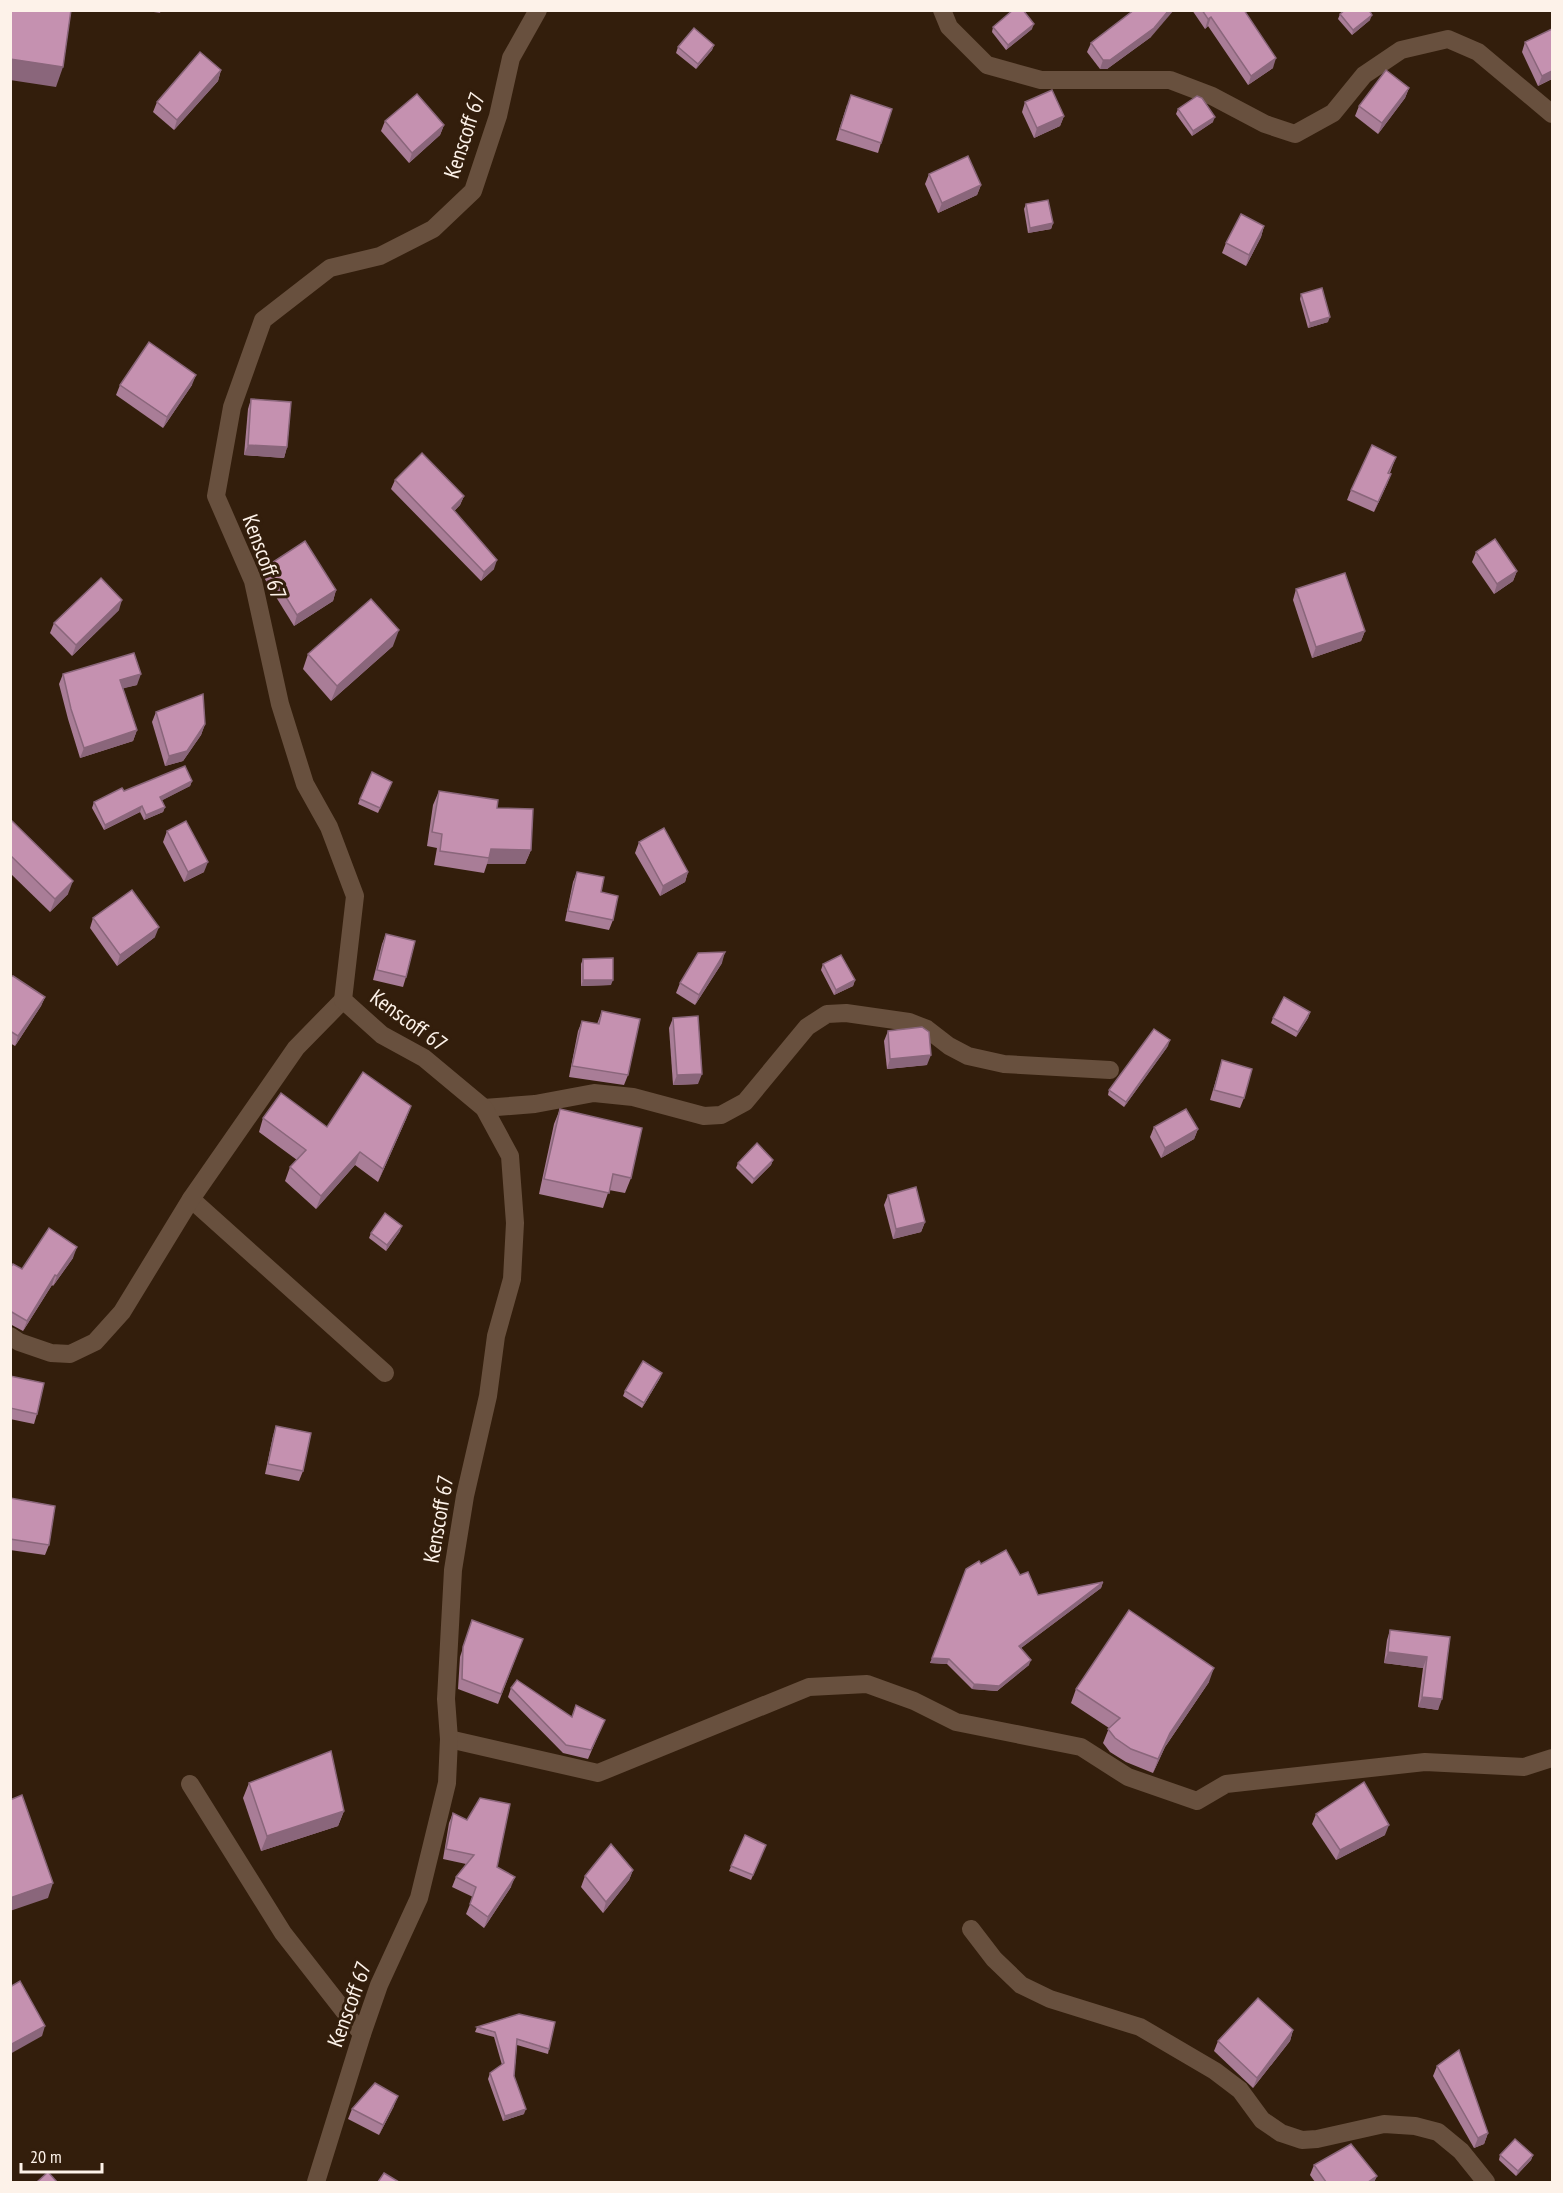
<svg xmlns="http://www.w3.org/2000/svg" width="1563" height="2193" font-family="'PT Sans Narrow',sans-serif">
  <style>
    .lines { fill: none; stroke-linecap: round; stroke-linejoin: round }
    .street { stroke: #68503e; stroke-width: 18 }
    .wall { fill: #a97d97 }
    .shaded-wall { fill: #8a667b }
    .building { fill: #c591b0; stroke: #8a667b; stroke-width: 1.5 }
    .labels { text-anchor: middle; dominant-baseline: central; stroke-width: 6; stroke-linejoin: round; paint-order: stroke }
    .street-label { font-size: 22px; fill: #fdf2e9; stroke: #331e0c }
  </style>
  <rect width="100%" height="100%" fill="#331e0c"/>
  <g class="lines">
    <g class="street">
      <polyline points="942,10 949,27 987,65 1041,80 1170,80 1212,96 1265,124 1295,134 1333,113 1364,75 1401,50 1448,39 1478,52 1552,114"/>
      <polyline points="484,1108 535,1104 594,1093 633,1097 704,1116 721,1115 745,1102 807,1027 827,1014 846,1013 909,1022 927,1029 949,1046 968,1056 1004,1064 1110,1070"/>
      <polyline points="191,1199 385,1373"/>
      <polyline points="10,1336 19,1342 51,1353 70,1354 95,1342 122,1312 191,1199 296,1048 343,1000"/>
      <polyline points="449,1739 598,1773 809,1687 867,1684 914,1701 956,1722 1081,1747 1128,1777 1197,1801 1226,1784 1425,1762 1524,1767 1552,1758"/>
      <polyline points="190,1784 283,1933 362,2034"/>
      <polyline points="971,1929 994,1959 1021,1985 1050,1999 1140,2027 1215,2071 1240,2090 1262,2120 1281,2133 1302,2140 1317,2139 1384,2124 1415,2126 1438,2132 1461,2151 1486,2182"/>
      <polyline points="316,2182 362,2034 379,1985 419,1898 447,1783 449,1739 446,1699 453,1570 465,1496 488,1396 496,1336 512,1279 515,1223 510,1156 484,1108 424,1058 382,1035 343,1000 355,896 329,827 305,784 280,704 253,581 216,496 232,407 263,320 330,268 380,256 433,229 473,191 498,116 511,58 538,10"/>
    </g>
  </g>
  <g class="wall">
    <polygon points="1192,10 1244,10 1273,68 1248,85 1208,26 1205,29"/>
    <polygon points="1340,14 1370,20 1352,35 1338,19"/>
    <polygon points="993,27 1032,29 1006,50 992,32"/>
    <polygon points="1151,37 1107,69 1100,69 1087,52 1091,43"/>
    <polygon points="1525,42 1552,79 1538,86 1522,52"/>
    <polygon points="714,45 712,50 696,69 676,53 678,47"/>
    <polygon points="221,70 218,81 174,130 153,112 157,102"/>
    <polygon points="1409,88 1405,98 1378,134 1355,116 1359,106"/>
    <polygon points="1025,102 1064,116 1060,126 1034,138 1022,112"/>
    <polygon points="847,105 881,143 878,153 836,140"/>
    <polygon points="1178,109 1213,122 1192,136 1176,114"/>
    <polygon points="385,121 444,125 440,135 409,163 381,131"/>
    <polygon points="929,174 981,185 977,195 938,213 925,184"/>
    <polygon points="1026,204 1053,223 1051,229 1028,233 1024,209"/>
    <polygon points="1264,226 1261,237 1246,266 1222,253 1226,243"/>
    <polygon points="1301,294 1328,322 1308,328 1300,299"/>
    <polygon points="120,385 192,385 163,428 116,395"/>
    <polygon points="251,399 287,447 284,458 244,455 248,409"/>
    <polygon points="1396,457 1390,473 1391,474 1387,484 1374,512 1347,500 1351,490"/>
    <polygon points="395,480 464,496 460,505 454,511 494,569 481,581 391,489"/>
    <polygon points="1476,552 1517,571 1513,581 1494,594 1472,562"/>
    <polygon points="267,566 336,590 333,601 294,626 263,576"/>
    <polygon points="1296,589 1365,631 1361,641 1312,658 1293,600"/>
    <polygon points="119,610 72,656 50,633 54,623"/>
    <polygon points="393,646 331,701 303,669 308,654"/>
    <polygon points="63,674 137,685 123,688 137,730 133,741 80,758 68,719 59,684"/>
    <polygon points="156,712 205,724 201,735 183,761 165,766 152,722"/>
    <polygon points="192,781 190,786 162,800 165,807 163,812 144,820 140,812 104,830 92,808 94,802 124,791"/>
    <polygon points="392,782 378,813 358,804 360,799"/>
    <polygon points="439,791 497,808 531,850 525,864 487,864 484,873 434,865 437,848 427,846 433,805"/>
    <polygon points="10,819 68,894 50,912 10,873"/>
    <polygon points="167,831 204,872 184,882 163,842"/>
    <polygon points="639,842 688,872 685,882 660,896 635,853"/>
    <polygon points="577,872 601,892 613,920 609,930 565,921 573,882"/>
    <polygon points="93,918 155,937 117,966 90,928"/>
    <polygon points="386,934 406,977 403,987 373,980 382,944"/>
    <polygon points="583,959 611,985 581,986 581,964"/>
    <polygon points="722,963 695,1005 676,993 680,983"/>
    <polygon points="823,964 855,980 853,986 834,995 821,970"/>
    <polygon points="10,978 45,997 41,1006 15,1046 10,1043"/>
    <polygon points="602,1011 628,1075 624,1085 569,1077 578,1031 582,1021 597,1024"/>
    <polygon points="1310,1012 1308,1018 1296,1037 1271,1023 1273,1018"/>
    <polygon points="673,1018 698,1084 673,1085 669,1028"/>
    <polygon points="888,1031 927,1065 887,1069 884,1041"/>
    <polygon points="1168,1046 1124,1107 1108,1095 1109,1090"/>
    <polygon points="1222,1060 1244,1098 1240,1108 1210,1100"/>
    <polygon points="411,1106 406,1119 378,1182 355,1165 316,1209 285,1181 290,1167 297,1160 259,1132 263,1118 327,1127"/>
    <polygon points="560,1109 631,1178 625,1193 609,1190 603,1208 539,1194 554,1124"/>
    <polygon points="1154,1127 1198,1129 1194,1139 1161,1158 1150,1137"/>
    <polygon points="773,1160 771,1165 752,1184 736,1168 738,1163"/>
    <polygon points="888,1195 925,1222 921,1232 893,1239 884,1205"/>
    <polygon points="400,1231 386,1251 369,1238 371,1233"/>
    <polygon points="73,1258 53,1286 52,1285 23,1331 10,1324 10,1268 22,1269"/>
    <polygon points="662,1373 660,1378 642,1408 623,1396 625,1391"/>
    <polygon points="10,1376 37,1414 34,1424 10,1419"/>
    <polygon points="276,1426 303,1471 299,1481 265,1474 273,1436"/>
    <polygon points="10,1498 49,1545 45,1555 10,1550"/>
    <polygon points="981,1564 1020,1575 1038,1595 1103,1582 1101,1588 1021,1648 1029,1665 997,1691 972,1689 947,1664 930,1663"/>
    <polygon points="472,1620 523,1639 498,1704 458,1689 460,1657"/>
    <polygon points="1390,1630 1450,1637 1438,1710 1418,1707 1423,1668 1384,1663 1387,1640"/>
    <polygon points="1209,1682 1165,1747 1153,1773 1126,1762 1110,1752 1103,1743 1109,1728 1071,1703 1076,1689"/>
    <polygon points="511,1688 572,1717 601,1729 588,1759 563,1753 508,1697"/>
    <polygon points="249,1783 344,1811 338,1826 261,1851 243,1798"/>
    <polygon points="453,1813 497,1867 511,1887 484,1928 466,1914 473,1897 452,1887 456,1877 466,1864 443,1859 449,1823"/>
    <polygon points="1316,1814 1385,1835 1336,1860 1312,1824"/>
    <polygon points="745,1835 766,1845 751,1880 729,1871"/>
    <polygon points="633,1870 629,1880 603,1913 581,1887 585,1876"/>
    <polygon points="477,2027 549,2049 548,2054 517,2045 514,2076 524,2114 503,2121 488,2079 490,2073 502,2065 494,2037 475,2032"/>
    <polygon points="1293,2030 1290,2041 1253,2088 1214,2051 1218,2041"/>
    <polygon points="1437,2066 1488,2133 1484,2144 1474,2148 1433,2076"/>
    <polygon points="394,2106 379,2135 348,2119 352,2109"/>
    <polygon points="1500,2155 1533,2155 1531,2160 1516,2176 1499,2160"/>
    <polygon points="1314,2165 1377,2176 1374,2182 1315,2182 1310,2175"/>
  </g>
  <g class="shaded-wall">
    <polygon points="141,10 161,10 160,13"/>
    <polygon points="1169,10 1174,10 1151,37 1107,69 1100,69 1103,60"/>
    <polygon points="1372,15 1370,20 1352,35 1353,30"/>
    <polygon points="1211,17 1208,26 1205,29 1208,19"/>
    <polygon points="1034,24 1032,29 1006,50 1008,45"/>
    <polygon points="714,45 712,50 696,69 698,64"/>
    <polygon points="1276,58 1273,68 1248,85 1251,76"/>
    <polygon points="10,59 63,67 56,87 10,80"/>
    <polygon points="221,70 218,81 174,130 177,120"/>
    <polygon points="1552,71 1552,79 1538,86 1542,76"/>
    <polygon points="1409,88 1405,98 1378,134 1382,123"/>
    <polygon points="1064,116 1060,126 1034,138 1037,128"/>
    <polygon points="1215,117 1213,122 1192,136 1193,131"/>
    <polygon points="444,125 440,135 409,163 412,153"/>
    <polygon points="981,185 977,195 938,213 942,203"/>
    <polygon points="1053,223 1051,229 1028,233 1030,228"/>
    <polygon points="1264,226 1261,237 1246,266 1249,255"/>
    <polygon points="1330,317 1328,322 1308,328 1310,323"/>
    <polygon points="196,375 192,385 163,428 167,417"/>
    <polygon points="248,445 287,447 284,458 244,455"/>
    <polygon points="1391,474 1387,484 1374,512 1378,502"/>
    <polygon points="464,496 460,505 448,518 452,508"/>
    <polygon points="497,560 494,569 481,581 484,572"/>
    <polygon points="1517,571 1513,581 1494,594 1497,584"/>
    <polygon points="336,590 333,601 294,626 297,615"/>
    <polygon points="122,600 119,610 72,656 76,645"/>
    <polygon points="399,630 393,646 331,701 337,686"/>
    <polygon points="1365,631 1361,641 1312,658 1316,647"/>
    <polygon points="141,674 137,685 117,690 120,680"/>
    <polygon points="205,724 201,735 183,761 165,766 169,756"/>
    <polygon points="137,730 133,741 80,758 84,748"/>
    <polygon points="192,781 190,786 159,802 160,797"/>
    <polygon points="142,806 140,812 104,830 105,825"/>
    <polygon points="165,807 163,812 144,820 146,815"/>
    <polygon points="491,849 531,850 525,864 487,864"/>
    <polygon points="208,862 204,872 184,882 188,872"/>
    <polygon points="688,872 685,882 660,896 663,886"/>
    <polygon points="73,881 68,894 50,912 55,899"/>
    <polygon points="159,927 155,937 117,966 120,955"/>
    <polygon points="725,952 722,963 695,1005 699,995"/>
    <polygon points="583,980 613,980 611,985 581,986"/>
    <polygon points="855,980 853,986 834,995 836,990"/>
    <polygon points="45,997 41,1006 15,1046 18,1036"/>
    <polygon points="1310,1012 1308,1018 1296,1037 1298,1032"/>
    <polygon points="1170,1040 1168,1046 1124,1107 1126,1102"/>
    <polygon points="931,1055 927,1065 887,1069 890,1059"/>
    <polygon points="702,1074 698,1084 673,1085 677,1075"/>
    <polygon points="411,1106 406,1119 378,1182 383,1169"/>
    <polygon points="1198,1129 1194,1139 1161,1158 1165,1148"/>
    <polygon points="360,1152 355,1165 316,1209 321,1196"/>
    <polygon points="773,1160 771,1165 752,1184 754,1179"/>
    <polygon points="925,1222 921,1232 893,1239 896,1229"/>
    <polygon points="402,1226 400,1231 386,1251 387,1245"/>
    <polygon points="77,1247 73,1258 53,1286 57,1276"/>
    <polygon points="55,1275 52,1285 23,1331 27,1321"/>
    <polygon points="662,1373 660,1378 642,1408 644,1403"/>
    <polygon points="1103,1582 1101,1588 1017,1651 1019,1646"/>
    <polygon points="1388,1652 1427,1657 1423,1668 1384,1663"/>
    <polygon points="932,1658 949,1659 947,1664 930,1663"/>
    <polygon points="1031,1660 1029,1665 997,1691 972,1689 974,1684"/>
    <polygon points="1214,1668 1209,1682 1165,1747 1153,1773 1158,1759 1170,1733"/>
    <polygon points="1422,1697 1442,1699 1438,1710 1418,1707"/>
    <polygon points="344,1811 338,1826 261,1851 267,1836"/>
    <polygon points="1389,1825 1385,1835 1336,1860 1340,1850"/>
    <polygon points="633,1870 629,1880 603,1913 606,1902"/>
    <polygon points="515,1877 511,1887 484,1928 488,1917"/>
    <polygon points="53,1883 48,1898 10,1911 10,1898"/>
    <polygon points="45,2026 42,2036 10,2054 10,2045"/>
    <polygon points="1293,2030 1290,2041 1253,2088 1257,2078"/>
    <polygon points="398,2096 394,2106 379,2135 383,2125"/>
    <polygon points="526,2109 524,2114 503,2121 505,2116"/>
    <polygon points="1488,2133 1484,2144 1474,2148 1478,2138"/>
    <polygon points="1533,2155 1531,2160 1516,2176 1518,2171"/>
    <polygon points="1377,2176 1374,2182 1368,2182"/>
  </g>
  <g class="building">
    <polygon points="10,10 71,10 63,67 10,59"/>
    <polygon points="1013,10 1023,10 1034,24 1008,45 993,27"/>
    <polygon points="1134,10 1169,10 1154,28 1110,60 1103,60 1091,43"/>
    <polygon points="1202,10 1244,10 1276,58 1251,76 1211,17 1208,19"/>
    <polygon points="1345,10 1369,10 1372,15 1353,30 1340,14"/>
    <polygon points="694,28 714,45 698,64 678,47"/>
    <polygon points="1552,29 1552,71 1542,76 1525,42"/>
    <polygon points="200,52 221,70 177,120 157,102"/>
    <polygon points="1386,70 1409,88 1382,123 1359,106"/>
    <polygon points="1052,90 1064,116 1037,128 1025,102"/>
    <polygon points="417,94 444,125 412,153 385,121"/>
    <polygon points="851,95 892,109 881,143 840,129"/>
    <polygon points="1197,96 1202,98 1215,117 1193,131 1178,109"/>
    <polygon points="968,156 981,185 942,203 929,174"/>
    <polygon points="1048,200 1053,223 1030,228 1026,204"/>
    <polygon points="1241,214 1264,226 1249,255 1226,243"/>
    <polygon points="1322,288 1330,317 1310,323 1301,294"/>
    <polygon points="149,342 196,375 167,417 120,385"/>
    <polygon points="251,399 291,402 287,447 248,445"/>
    <polygon points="1372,445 1396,457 1388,473 1391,474 1378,502 1351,490"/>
    <polygon points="422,453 464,496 452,508 497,560 484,572 395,480"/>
    <polygon points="1495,539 1517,571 1497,584 1476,552"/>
    <polygon points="305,541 336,590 297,615 267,566"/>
    <polygon points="1345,573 1365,631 1316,647 1296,589"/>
    <polygon points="101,578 122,600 76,645 54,623"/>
    <polygon points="371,599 399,630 337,686 308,654"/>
    <polygon points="134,653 141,674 120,680 137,730 84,748 71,709 63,674"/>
    <polygon points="203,694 205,724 187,751 169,756 156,712"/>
    <polygon points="185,766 192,781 160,797 165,807 146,815 142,806 105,825 94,802 122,788 124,791"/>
    <polygon points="372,772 392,782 380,808 360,799"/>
    <polygon points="439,791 498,800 497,808 533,809 531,850 491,849 489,858 440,851 442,834 432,832"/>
    <polygon points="10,819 73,881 55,899 10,855"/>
    <polygon points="186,821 208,862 188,872 167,831"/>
    <polygon points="664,828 688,872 663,886 639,842"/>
    <polygon points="577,872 604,877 601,892 618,896 613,920 568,911"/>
    <polygon points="132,890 159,927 120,955 93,918"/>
    <polygon points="386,934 415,941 406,977 377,970"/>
    <polygon points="725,952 699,995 680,983 698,953"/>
    <polygon points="841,955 855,980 836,990 823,964"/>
    <polygon points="613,958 613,980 583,980 583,959"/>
    <polygon points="13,976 45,997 18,1036 10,1031 10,978"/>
    <polygon points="1284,997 1310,1012 1298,1032 1273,1018"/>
    <polygon points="602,1011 640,1019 628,1075 572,1066 582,1021 599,1024"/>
    <polygon points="698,1016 702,1074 677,1075 673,1018"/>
    <polygon points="922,1027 929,1032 931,1055 890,1059 888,1031"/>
    <polygon points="1154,1029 1170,1040 1126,1102 1109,1090"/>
    <polygon points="1222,1060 1252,1069 1244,1098 1214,1090"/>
    <polygon points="363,1072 411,1106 383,1169 360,1152 321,1196 290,1167 306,1150 263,1118 281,1093 327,1127"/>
    <polygon points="560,1109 642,1128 631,1178 613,1174 609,1193 544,1179"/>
    <polygon points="1186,1109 1198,1129 1165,1148 1154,1127"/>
    <polygon points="757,1143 773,1160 754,1179 738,1163"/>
    <polygon points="916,1187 925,1222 896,1229 888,1195"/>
    <polygon points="385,1213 402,1226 387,1245 371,1233"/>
    <polygon points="49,1228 77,1247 57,1276 55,1275 27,1321 10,1311 10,1268 13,1264 22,1269"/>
    <polygon points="643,1361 662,1373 644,1403 625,1391"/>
    <polygon points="10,1376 44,1383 37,1414 10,1408"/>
    <polygon points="276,1426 311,1433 303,1471 268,1464"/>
    <polygon points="10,1498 55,1506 49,1545 10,1539"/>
    <polygon points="1006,1550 1020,1575 1028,1572 1038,1595 1103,1582 1019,1646 1031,1660 999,1686 974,1684 949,1659 932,1658 966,1569 979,1561 981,1564"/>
    <polygon points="1129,1610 1214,1668 1170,1733 1158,1759 1131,1749 1115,1738 1108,1729 1120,1718 1076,1689"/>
    <polygon points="472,1620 523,1639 501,1694 462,1679 463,1647"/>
    <polygon points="1390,1630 1450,1637 1442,1699 1422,1697 1427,1657 1388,1652"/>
    <polygon points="517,1680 572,1717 576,1705 605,1720 591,1750 566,1745 511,1688"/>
    <polygon points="331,1751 344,1811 267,1836 249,1783"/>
    <polygon points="1364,1782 1389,1825 1340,1850 1316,1814"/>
    <polygon points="22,1795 53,1883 10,1898 10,1800"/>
    <polygon points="480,1798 510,1804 497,1867 515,1877 488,1917 470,1904 476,1887 456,1877 474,1855 446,1849 453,1813 467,1820"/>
    <polygon points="745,1835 766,1845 753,1875 731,1866"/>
    <polygon points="611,1844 633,1870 606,1902 585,1876"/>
    <polygon points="20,1981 45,2026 10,2045 10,1987"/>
    <polygon points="1258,1998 1293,2030 1257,2078 1218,2041"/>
    <polygon points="519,2014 555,2022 549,2049 517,2039 514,2076 526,2109 505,2116 490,2073 504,2063 495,2032 477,2027"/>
    <polygon points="1459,2050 1488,2133 1478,2138 1437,2066"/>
    <polygon points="375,2083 398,2096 383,2125 352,2109"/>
    <polygon points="1515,2139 1533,2155 1518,2171 1500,2155"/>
    <polygon points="1351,2144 1377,2176 1368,2182 1326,2182 1314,2165"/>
    <polygon points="48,2172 57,2182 37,2182"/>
    <polygon points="384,2173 399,2182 378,2182"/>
  </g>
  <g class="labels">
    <g class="street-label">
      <text transform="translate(464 135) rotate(-72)">Kenscoff 67</text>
      <text transform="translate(265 557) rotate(70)">Kenscoff 67</text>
      <text transform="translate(409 1020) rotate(36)">Kenscoff 67</text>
      <text transform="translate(438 1519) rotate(-80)">Kenscoff 67</text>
      <text transform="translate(349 2004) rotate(-70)">Kenscoff 67</text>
    </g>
  </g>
  <rect width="1563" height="2193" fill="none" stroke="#fdf2e9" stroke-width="24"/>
  <path d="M21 2163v9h81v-9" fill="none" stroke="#fdf2e9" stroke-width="3"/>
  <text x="30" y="2163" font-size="18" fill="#fdf2e9" stroke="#331e0c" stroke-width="4.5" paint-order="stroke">20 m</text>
</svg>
